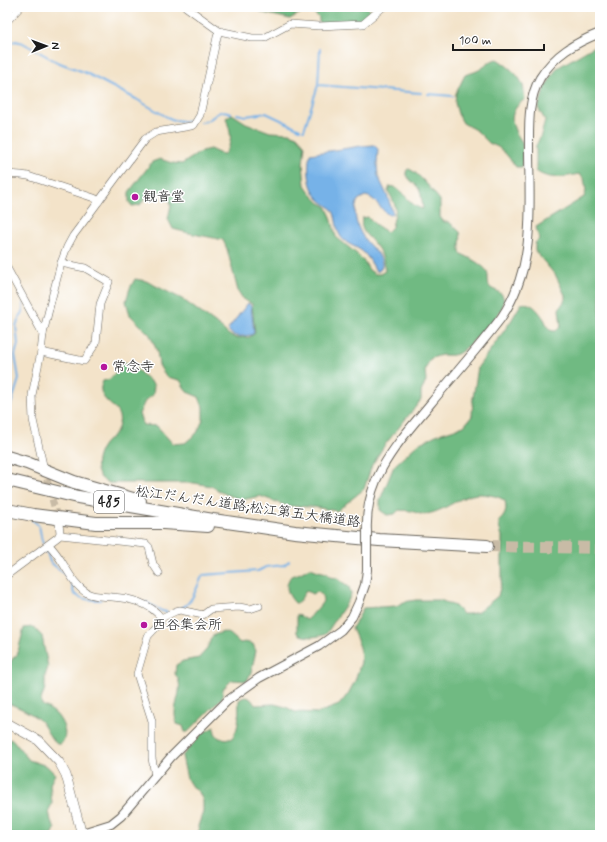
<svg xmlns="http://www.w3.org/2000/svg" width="607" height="842" font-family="Mynerve,'Klee One',sans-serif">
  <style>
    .forest { fill: #70ba82; stroke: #466b4f }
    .water { fill: #76b2e8; stroke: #496782 }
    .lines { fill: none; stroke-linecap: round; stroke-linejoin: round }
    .stream { stroke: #76b2e8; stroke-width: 2 }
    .minor-tunnel { stroke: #c8bba6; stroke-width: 7; stroke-dasharray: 7 3.5; stroke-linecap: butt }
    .motorway-tunnel { stroke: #c8bba6; stroke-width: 12; stroke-dasharray: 12 6; stroke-linecap: butt }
    .minor-casing { stroke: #676259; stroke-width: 8 }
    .tertiary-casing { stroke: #676259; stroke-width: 10 }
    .secondary-casing { stroke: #676259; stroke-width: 10 }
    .motorway-casing { stroke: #676259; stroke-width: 14 }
    .minor { stroke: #fff; stroke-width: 7 }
    .tertiary { stroke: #fff; stroke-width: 8 }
    .secondary { stroke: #fff; stroke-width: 9 }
    .motorway { stroke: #fff; stroke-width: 12 }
    .tertiary-bridge-casing { stroke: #676259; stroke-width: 10; stroke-linecap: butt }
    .tertiary-bridge { stroke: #fff; stroke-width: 8 }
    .poi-dot { fill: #b5179e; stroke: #fff; stroke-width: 1.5 }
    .labels { text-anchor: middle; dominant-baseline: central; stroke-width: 3; stroke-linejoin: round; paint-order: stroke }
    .shield { fill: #fff; stroke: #606060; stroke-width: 1 }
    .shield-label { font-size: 13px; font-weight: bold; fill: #1c1c1c }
    .poi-label { font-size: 14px; fill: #1c1c1c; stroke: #fff; text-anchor: start }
    .street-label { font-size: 14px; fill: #1c1c1c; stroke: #fff }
  </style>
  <rect width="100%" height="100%" fill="#fff"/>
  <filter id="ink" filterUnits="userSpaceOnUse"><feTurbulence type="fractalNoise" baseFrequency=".025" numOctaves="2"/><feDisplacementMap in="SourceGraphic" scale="8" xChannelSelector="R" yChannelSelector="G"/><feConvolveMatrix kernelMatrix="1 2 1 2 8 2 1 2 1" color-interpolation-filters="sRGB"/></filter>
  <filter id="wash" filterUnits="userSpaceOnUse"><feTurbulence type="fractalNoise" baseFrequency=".012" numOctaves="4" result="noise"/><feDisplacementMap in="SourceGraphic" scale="16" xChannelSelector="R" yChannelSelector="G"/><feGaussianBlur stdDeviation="0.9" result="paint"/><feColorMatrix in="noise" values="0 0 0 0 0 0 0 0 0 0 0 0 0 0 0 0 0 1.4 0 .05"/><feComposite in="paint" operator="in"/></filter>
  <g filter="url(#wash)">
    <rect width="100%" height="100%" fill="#f3e3c9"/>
    <g class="forest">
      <path d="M253 7H367L372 12 361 21 322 24 319 22V18C310 7 300 13 290 19L263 13Z"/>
      <path d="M600 43V835H199L198 826 203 812V801L199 792 192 787 187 779 182 756 203 733 214 727 215 733 219 738 231 739C241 728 238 713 239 700 247 694 251 698 255 705L274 704 286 707 295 712 318 713 339 705 348 694 355 681 361 662 360 647 352 628 358 618 363 608 396 606 404 602 416 600H440L455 606 463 614H469L478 612 498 596 502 580V536L499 527V521C506 515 507 510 505 501 500 497 495 496 489 495 464 489 449 511 426 514 420 515 416 512 411 511 407 510 403 511 399 510L395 514 387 515 380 510V500L394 466 418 444 436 435 464 426 472 416 473 398 478 367 511 321 521 304C531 301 538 310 544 319 546 322 547 328 550 330 552 331 554 331 556 331L561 326 559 309 565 300V295L556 276 535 251V243L539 239 536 227 584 197 586 191 584 178 579 174C564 177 549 181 536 171V146L541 135 545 120 538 108 546 86 557 68Z"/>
      <path d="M497 59C506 65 520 75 523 86 524 90 524 94 525 99 510 110 509 121 518 136 519 138 521 140 522 142 523 146 522 161 522 167H516L506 154 498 147 489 143 477 131 463 123 458 114 455 103 456 93 465 75C471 73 477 72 482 68 488 64 489 61 497 59Z"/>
      <path d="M232 114 246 123 270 132 289 133 297 136 305 145 303 164 305 185 312 195 320 203 326 206 331 217 336 237 357 254 364 261 369 270 375 274H380L385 271C384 262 382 253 376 246 369 236 359 232 362 218L368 217 376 225 387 232 392 227C393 222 394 219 395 214 397 206 392 198 388 191L390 186C404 188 409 207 423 209 422 202 422 195 419 189 414 181 408 182 406 171L408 169C418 171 433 192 440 200V217L444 222H449L460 232C462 239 458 247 461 254 467 256 483 265 487 271 489 275 487 281 489 286 492 291 501 290 503 297 505 301 503 307 500 311 498 317 463 353 457 354 452 356 447 355 442 355 438 356 434 357 430 359L425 370 426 381 421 392V400L384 446 372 465 364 489 337 511 314 507 287 506 260 496 242 500 225 494 211 486 194 483H109C106 481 103 480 101 478 92 467 98 450 107 441 113 435 117 434 119 424 123 407 102 404 101 390 100 388 102 384 103 381L110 379 124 362 133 366 154 385 153 395 145 401 139 414 143 425 157 426 173 444 185 443 197 433 203 420V407L199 397 187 392 180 380 166 377 159 365 157 351 150 335 130 315 126 301 130 288 135 279 146 281 182 299 219 326 229 335 236 338 250 337 255 333 252 304 243 299 238 291 227 249 223 240C206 236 190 234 173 229L168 219 171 205 169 197 162 192 152 190 140 205 132 206 129 202V192L152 162 160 159 172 163 182 164 202 151 210 149 223 155C234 142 231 134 226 118Z"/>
      <path d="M311 568 318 571 327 573 330 577 337 578 349 587 351 594 348 601 326 634C319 637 305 639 297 633V614L307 620C310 617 322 604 323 601 323 601 322 596 322 595L318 592 312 594 309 592 306 591 298 603H295C287 594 284 586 291 576 299 575 304 570 311 568Z"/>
      <path d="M33 627 42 636 48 667 45 676V688L41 700 42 705C46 707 52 710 56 714 63 722 69 735 61 744H57C50 739 47 730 42 723 36 715 17 706 7 703V666L9 665 13 658 17 655 24 628Z"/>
      <path d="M224 632 230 634 240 643 245 642 253 644 256 651 251 672 247 681 232 680 223 689 222 698 188 732H185L183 726 177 724C176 721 175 717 175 714 175 700 185 686 175 674L176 665 183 661 199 658C201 655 205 652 207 648 213 637 207 636 224 632Z"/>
      <polygon points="10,739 13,740 29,760 47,766 55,774 50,784 52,803 49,811 51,821 55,829 52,835 7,835 7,747"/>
    </g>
    <g class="water">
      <path d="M374 145 378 149 377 164 378 176 387 195 393 213V214L389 215C380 210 376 197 365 196L358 200C352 214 357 229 366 241 372 249 389 260 379 271H376C372 264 368 256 362 251 355 246 346 244 341 237 336 230 337 221 334 213 331 206 324 204 319 199 308 188 307 167 310 154L361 146Z"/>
      <path d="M248 303 251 306 254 333 251 335C242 336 232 339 228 329Z"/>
    </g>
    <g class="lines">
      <g class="stream">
        <polyline points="7,44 16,41 23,43 57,62 84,72 136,99 167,117 174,120 191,122"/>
        <polyline points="318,85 320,49"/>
        <polyline points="428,94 453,96"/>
        <polyline points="237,114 246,116 266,113 300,129"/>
        <path d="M200 122C214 123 215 106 231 113"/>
        <polyline points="303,130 304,130 318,85 421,93"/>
        <polyline points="7,417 19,379 15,355 18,344 16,326 23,310 23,303"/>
        <path d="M32 520C44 527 38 533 43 543"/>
        <polyline points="46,549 50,562 67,576"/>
        <path d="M71 581 74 594C83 600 90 600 101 600"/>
        <polyline points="146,602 162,611 167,612"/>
        <path d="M181 608C193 604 197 585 203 575L258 571 266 567 284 565 289 561"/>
      </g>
    </g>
  </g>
  <g filter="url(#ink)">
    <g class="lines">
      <polyline class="minor-tunnel" points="44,469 58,521"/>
      <polyline class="motorway-tunnel" points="487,546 600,548"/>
      <defs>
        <g id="minor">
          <polyline points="186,7 219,31 252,38 264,38 290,24 319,26 363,24 383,7"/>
          <polyline points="7,21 20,7"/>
          <polyline points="7,174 21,175 28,176 94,198 99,201"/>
          <polyline points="7,268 43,334"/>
          <polyline points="41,352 84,361 96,343 100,304 109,282 85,268 61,263"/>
          <polyline points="43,465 33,420 32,395 41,352 43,334 51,301 61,263 67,247 73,236 145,139 156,132 191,126 194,125 200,115 217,37 219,31"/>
          <polyline points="60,535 146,544 149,547 153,564 159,573"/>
          <path d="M49 545C64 559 70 583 87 593 94 597 104 596 112 597 129 598 151 603 161 618V622L148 636 137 674 152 721V758L155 776"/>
          <polyline points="7,575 58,537 60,533 59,523"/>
          <polyline points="161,618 176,611 180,610 203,615 211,609 239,607 250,609 259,606"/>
        </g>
        <g id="tertiary">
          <path d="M367 532C364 477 399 442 431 403 455 374 479 347 501 318 537 265 529 208 529 147 529 124 528 99 540 78 555 54 575 43 600 33"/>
          <polyline points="82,833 111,824 121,816 171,757 227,701 259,678 319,646 341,630 352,617 359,602 365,585 367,570"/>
        </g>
        <polyline id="secondary" points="7,723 38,740 59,762 66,775 82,835"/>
        <g id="motorway">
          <polyline points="7,457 27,463 74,482 140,501"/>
          <polyline points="7,480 78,497 213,520 295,532 379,540 487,546"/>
          <polyline points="7,510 33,515 96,523 163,523 208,526"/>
        </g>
      </defs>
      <use href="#minor" class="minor-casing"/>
      <use href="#tertiary" class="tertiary-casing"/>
      <use href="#secondary" class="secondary-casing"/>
      <use href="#motorway" class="motorway-casing"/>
      <use href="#minor" class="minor"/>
      <use href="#tertiary" class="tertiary"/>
      <use href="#secondary" class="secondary"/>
      <use href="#motorway" class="motorway"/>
      <defs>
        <polyline id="tertiary-bridge" points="367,532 367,570"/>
      </defs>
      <use href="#tertiary-bridge" class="tertiary-bridge-casing"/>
      <use href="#tertiary-bridge" class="tertiary-bridge"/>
    </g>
  </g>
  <g class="poi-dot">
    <circle cx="135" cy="197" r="4"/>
    <circle cx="104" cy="367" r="4"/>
    <circle cx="144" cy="625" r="4"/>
  </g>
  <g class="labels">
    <rect class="shield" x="94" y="491" width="30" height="22" rx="3"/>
    <g class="shield-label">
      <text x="109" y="502">485</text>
    </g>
    <g class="poi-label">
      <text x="143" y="197">観音堂</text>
      <text x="112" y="367">常念寺</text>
      <text x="152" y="625">西谷集会所</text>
    </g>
    <g class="street-label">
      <text transform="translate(248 507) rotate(8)">松江だんだん道路;松江第五大橋道路</text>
    </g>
  </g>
  <rect width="607" height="842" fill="none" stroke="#fff" stroke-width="24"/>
  <g transform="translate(46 46) rotate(89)" stroke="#ffffff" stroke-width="3" paint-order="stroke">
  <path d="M0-3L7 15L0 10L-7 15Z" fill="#1c1c1c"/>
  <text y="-6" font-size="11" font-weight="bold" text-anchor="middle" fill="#1c1c1c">N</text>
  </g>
  <path d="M453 44v6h91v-6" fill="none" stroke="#1c1c1c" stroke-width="2"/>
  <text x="459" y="44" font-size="12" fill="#1c1c1c" stroke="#ffffff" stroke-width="3" paint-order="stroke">100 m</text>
</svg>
